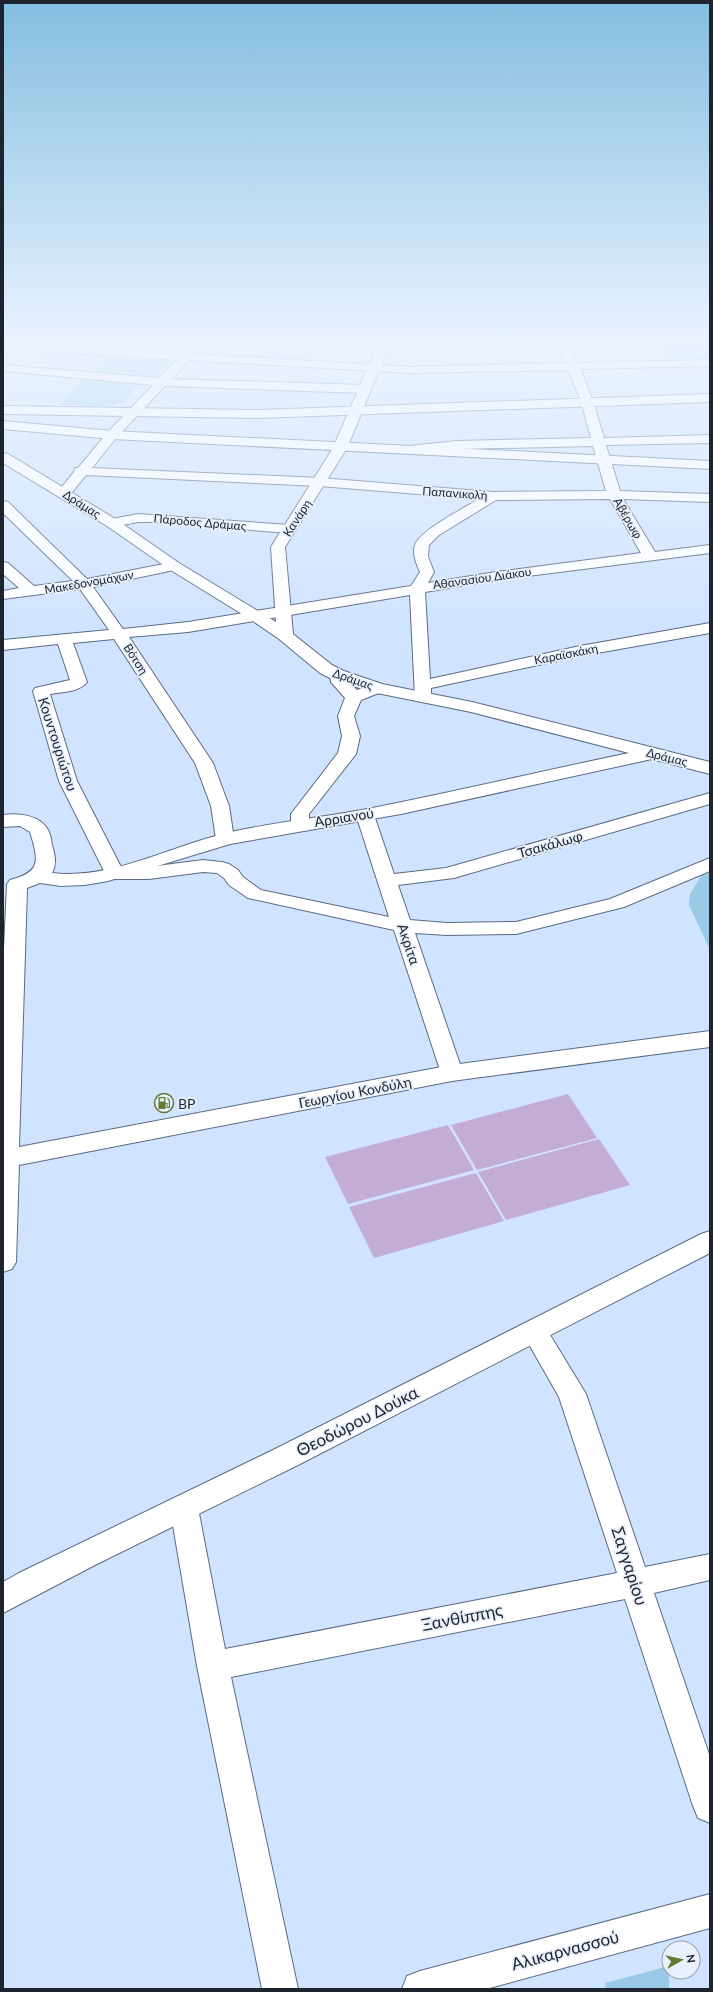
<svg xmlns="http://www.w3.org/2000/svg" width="713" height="1992" font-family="Lato,sans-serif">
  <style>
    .green { fill: #c4add4 }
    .building { fill: #99cbe6 }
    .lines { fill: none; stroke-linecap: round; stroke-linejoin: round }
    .minor-casing { stroke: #5b6a82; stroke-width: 2 }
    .tertiary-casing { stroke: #5b6a82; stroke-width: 2 }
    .secondary-casing { stroke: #5b6a82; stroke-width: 2 }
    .primary-casing { stroke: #5b6a82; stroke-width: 2 }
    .minor { fill: #fff; fill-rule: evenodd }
    .tertiary { fill: #fff; fill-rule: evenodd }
    .secondary { fill: #fff; fill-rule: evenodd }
    .primary { fill: #fff; fill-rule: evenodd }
    .labels { text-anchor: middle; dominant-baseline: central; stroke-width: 3.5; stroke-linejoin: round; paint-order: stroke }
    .far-street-label { font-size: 12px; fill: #1d242e; stroke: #e9f0fb }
    .street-label { font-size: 14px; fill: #1d242e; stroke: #e9f0fb }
    .poi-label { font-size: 14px; fill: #1d242e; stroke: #e9f0fb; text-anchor: start }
    .near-street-label { font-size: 17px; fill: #1d242e; stroke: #e9f0fb }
  </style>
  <rect width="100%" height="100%" fill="#d1e4ff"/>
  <g class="green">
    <polygon points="568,1094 597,1138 477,1170 451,1125"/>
    <polygon points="448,1125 474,1170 348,1204 325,1157"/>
    <polygon points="599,1139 630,1185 506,1220 478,1172"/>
    <polygon points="476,1173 504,1221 374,1258 349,1207"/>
  </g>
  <g class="building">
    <polygon points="659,343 710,343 710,359 671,359"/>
    <polygon points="104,357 171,361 158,376 90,371"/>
    <polygon points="82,380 137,385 123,403 117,403 114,406 60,405"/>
    <polygon points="710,873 710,950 689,905 690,894 701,876"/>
    <polygon points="669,1966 669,1989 606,1989 605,1983"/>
  </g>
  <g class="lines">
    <defs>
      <g id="minor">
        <path d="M3 343 183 353 193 343H293L292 345 288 346 207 349 202 347 195 354 409 367 566 363 558 343H568L577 363 710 360V366L580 369 593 401 604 438 710 435V443L606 445 620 491 710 494V502L623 499 655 552 710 545V553L496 580 425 592 430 679 580 646 710 623V633L580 656 431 688V697L429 700 423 702 417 700 415 697 410 595 188 632 129 637 213 763 229 806 234 839 232 843 225 845 218 843 216 839 211 806 195 763 114 639 73 643 87 682C80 692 62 692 50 694L77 781 121 867H149L203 860 222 862 229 864 238 870 243 877 261 890 389 917 356 815 359 811 365 810 371 811 374 815 394 874 446 868 710 793V804L454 878 398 885 410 920 447 923 516 922 610 899 710 858V871L624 907 516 934 447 935 415 933 463 1073 460 1078 452 1081 444 1078 441 1073 394 930 248 898 229 885 224 878 217 873 203 872 149 879H114L107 877 59 781 33 691 35 688 70 680 58 644 3 650V640L109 630 80 589 3 599V591L19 588 3 574V562L8 563 34 586 73 581 3 513V501L8 502 87 579 174 562 179 563 181 566 179 569 93 587 123 629 188 622 411 586 420 572C416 563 412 554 415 545 419 531 466 507 479 499L320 486 86 475 69 496H59L57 493 74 472 75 468H78L108 432 153 385 3 371V365L159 378 177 360 4 349ZM189 360 409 373 568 370 581 401 591 438 457 441 409 446 403 450 409 454 457 449 593 446 606 491 493 492 320 478 92 468 116 438 165 386 364 393 370 389 364 385 172 379ZM610 499 641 553 496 572 428 583 434 572 428 557 429 545 439 535 496 500Z"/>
        <polygon points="138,514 289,525 294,526 296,529 294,532 289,533 155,522 138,522 112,527 107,526 105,523 107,520"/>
        <polygon points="338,670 344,672 347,681 357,690 378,683 384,685 386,688 384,691 361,700 354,716 360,736 356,754 309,814 309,824 307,828 300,830 293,828 291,824 291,814 338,753 342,736 338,716 345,698 331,682 330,675 332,672"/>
        <polygon points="535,1322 544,1325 586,1394 645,1567 710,1554 710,1580 654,1593 710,1757 710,1823 698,1818 693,1806 625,1599 231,1677 298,1989 262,1989 197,1666 170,1508 174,1499 184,1495 194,1499 198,1508 225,1649 617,1573 559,1397 522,1332 526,1325"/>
        <polygon points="710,1894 710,1928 486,1989 402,1989 407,1976 420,1971"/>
      </g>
      <path id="tertiary" d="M374 343H386V353L347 448 285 547 293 634 332 665 344 671 382 684 472 702 710 762V774L652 759 401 814 230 844 108 881 85 885 61 886 40 883 27 888 19 1147 452 1065 710 1031V1047L452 1081 19 1165 16 1262 12 1269 3 1272V970L7 884 10 880C41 872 39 861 30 832L20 826 3 827V815C19 813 40 815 48 830 51 835 51 840 52 845 55 855 57 864 52 873 112 880 170 846 227 833 273 822 320 818 367 809 455 792 542 771 629 753L471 712 372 692 332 679 320 673 279 639 250 619 169 569 107 526 3 463V453L8 454 117 520 179 563 276 622 271 547 333 448 374 353Z"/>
      <polygon id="secondary" points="710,1231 710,1253 298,1465 97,1564 3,1613 3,1582 19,1573 277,1448 701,1234"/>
      <g id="primary">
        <polygon points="710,394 710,402 259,418 3,414 3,406 259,410"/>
        <polygon points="3,421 112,431 710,461 710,469 112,439 3,429"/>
      </g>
    </defs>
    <use href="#minor" class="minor-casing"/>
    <use href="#tertiary" class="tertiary-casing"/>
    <use href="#secondary" class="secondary-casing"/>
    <use href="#primary" class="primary-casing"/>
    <use href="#minor" class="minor"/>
    <use href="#tertiary" class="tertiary"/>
    <use href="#secondary" class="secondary"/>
    <use href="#primary" class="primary"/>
  </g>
  <linearGradient id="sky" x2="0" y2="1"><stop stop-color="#83bee0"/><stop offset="0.55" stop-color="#eaf3ff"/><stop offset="1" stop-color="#eaf3ff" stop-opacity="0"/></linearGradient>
  <rect width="713" height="622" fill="url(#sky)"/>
  <defs>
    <symbol id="fuel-ring" viewBox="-11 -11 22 22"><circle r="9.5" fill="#e9f0fb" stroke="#617c31" stroke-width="1.5"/><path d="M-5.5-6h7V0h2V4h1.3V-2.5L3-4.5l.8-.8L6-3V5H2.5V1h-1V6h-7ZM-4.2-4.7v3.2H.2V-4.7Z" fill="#617c31"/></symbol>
  </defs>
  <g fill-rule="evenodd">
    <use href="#fuel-ring" x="153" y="1092" width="22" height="22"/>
  </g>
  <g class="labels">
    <g class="far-street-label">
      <text transform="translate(455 493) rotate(4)">Παπανικολή</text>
      <text transform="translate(82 504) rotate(32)">Δράμας</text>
      <text transform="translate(297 518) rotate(-57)">Κανάρη</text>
      <text transform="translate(628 518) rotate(60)">Αβέρωφ</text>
      <text transform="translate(200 522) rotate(5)">Πάροδος Δράμας</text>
      <text transform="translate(482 578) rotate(-8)">Αθανασίου Διάκου</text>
      <text transform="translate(89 582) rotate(-10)">Μακεδονομάχων</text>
      <text transform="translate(566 654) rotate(-11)">Καραϊσκάκη</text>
      <text transform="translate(136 659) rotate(57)">Βότση</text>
      <text transform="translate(353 679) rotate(19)">Δράμας</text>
      <text transform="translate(667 757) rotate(14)">Δράμας</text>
    </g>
    <g class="street-label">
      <text transform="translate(58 744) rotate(72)">Κουντουριώτου</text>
      <text transform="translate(344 817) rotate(-9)">Αρριανού</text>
      <text transform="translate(550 844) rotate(-16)">Τσακάλωφ</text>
      <text transform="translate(409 944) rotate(71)">Ακρίτα</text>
      <text transform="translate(355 1092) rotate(-11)">Γεωργίου Κονδύλη</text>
    </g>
    <g class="poi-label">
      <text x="178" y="1103">BP</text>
    </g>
    <g class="near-street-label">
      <text transform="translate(357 1421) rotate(-27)">Θεοδώρου Δούκα</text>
      <text transform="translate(630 1566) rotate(72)">Σαγγαρίου</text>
      <text transform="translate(462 1617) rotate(-11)">Ξανθίππης</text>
      <text transform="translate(565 1950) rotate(-15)">Αλικαρνασσού</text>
    </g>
  </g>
  <rect width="713" height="1992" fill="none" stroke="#1d242e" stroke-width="8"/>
  <g transform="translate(681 1960) rotate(82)"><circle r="19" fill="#e9f0fb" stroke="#979ea9"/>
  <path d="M0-3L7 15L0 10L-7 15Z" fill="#617c31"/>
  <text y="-6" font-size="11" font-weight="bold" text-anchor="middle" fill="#1d242e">N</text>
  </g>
</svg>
